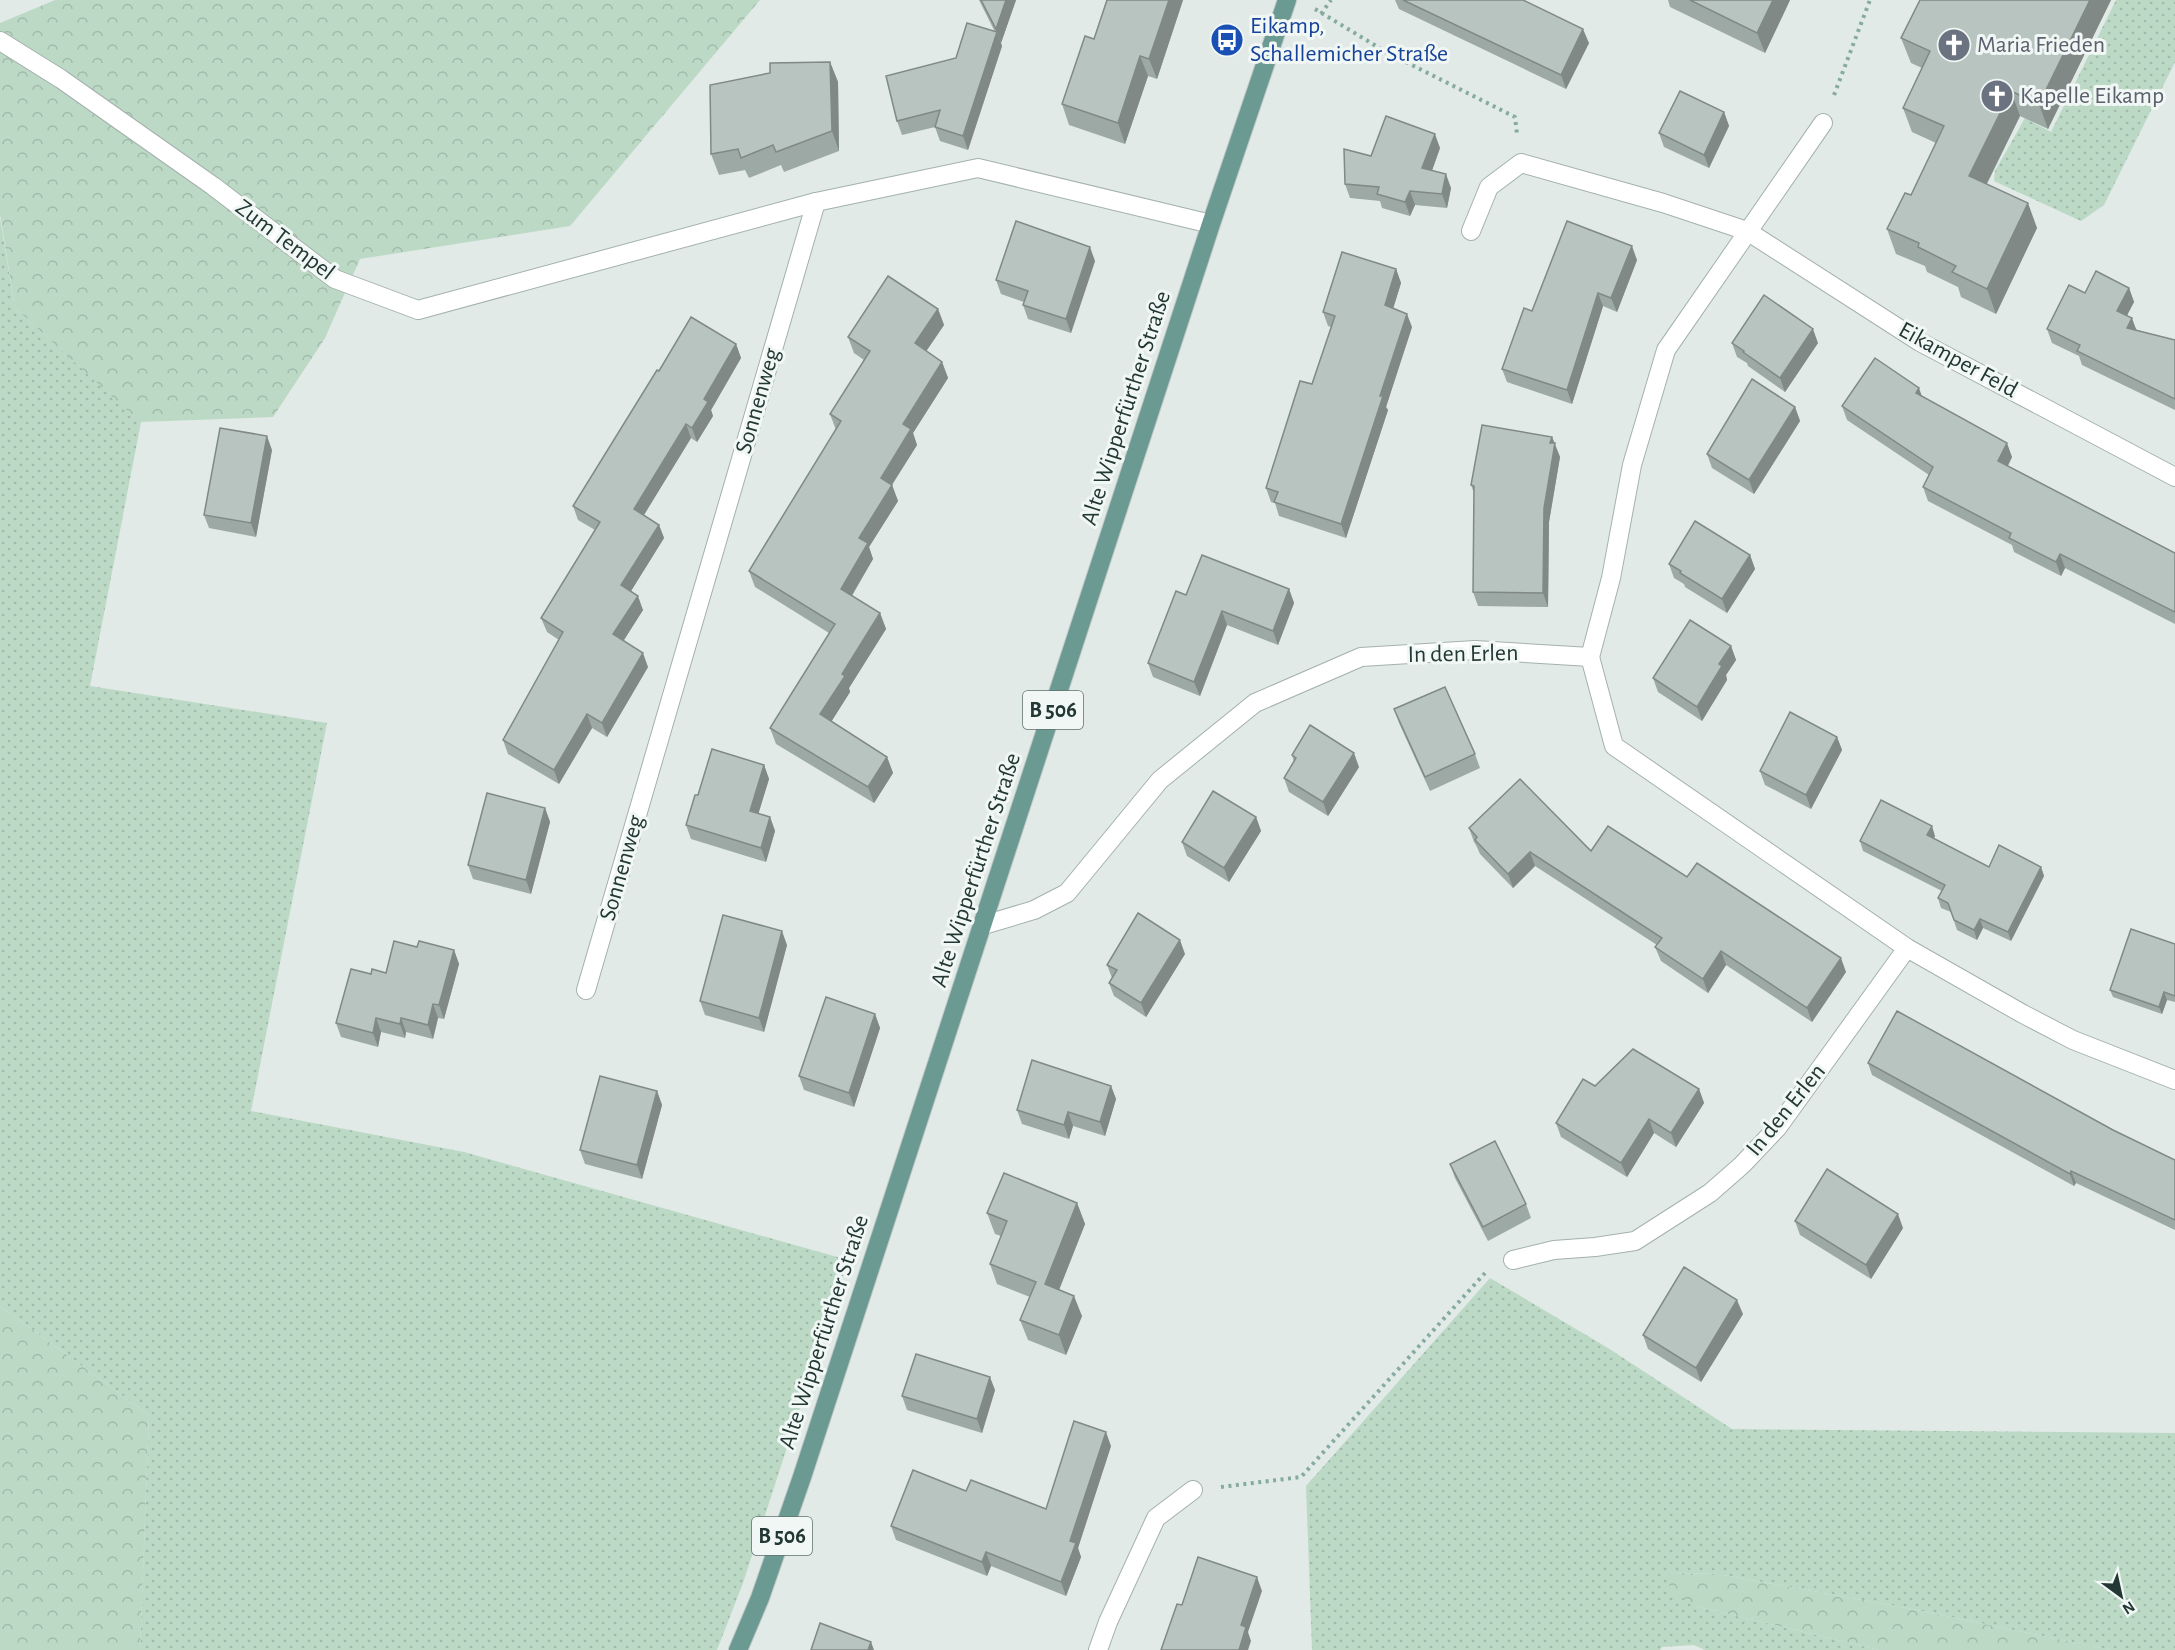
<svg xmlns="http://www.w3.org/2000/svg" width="2175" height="1650" font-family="'Alegreya Sans',sans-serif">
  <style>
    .green { fill: url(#green-dots) }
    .forest { fill: url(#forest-crowns) }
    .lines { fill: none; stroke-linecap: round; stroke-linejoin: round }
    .minor-casing { stroke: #a4b1ad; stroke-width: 20 }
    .major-casing { stroke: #c1c7c6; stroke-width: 20 }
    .path { stroke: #85aaa1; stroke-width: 4; stroke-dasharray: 3 4.5; stroke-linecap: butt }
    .minor { stroke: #fff; stroke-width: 18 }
    .major { stroke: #6a9a91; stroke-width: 18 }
    .wall { fill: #9da9a4 }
    .shaded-wall { fill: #808986 }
    .building { fill: #b7c4bf; stroke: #808986; stroke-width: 1.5 }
    .labels { text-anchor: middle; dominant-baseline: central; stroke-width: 6; stroke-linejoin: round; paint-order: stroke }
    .shield { fill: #f1f7f4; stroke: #61716e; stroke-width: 1.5 }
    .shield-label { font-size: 22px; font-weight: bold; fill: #233834 }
    .transit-label { font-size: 24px; fill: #164399; stroke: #f1f7f4; text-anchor: start }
    .worship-label { font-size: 24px; fill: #5b616d; stroke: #f1f7f4; text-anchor: start }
    .street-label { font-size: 24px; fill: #233834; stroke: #f1f7f4 }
  </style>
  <defs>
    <pattern id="green-dots" width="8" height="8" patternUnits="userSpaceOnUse" patternTransform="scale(1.5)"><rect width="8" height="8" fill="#bcd9c6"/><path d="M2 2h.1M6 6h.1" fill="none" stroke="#a1bbab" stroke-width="1.8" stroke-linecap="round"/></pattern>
    <pattern id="forest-crowns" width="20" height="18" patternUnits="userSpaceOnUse" patternTransform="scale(1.5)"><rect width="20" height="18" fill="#bcd9c6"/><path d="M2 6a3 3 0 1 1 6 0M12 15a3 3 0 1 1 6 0" fill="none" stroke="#a1bbab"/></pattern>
  </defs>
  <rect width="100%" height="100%" fill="#e1eae6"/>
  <g class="green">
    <polygon points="2116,0 2175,0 2175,62 2104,205 2081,221 1994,181 1995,171 2025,118 2051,132"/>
    <polygon points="0,218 15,308 141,422 90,686 327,723 251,1111 464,1152 848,1260 743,1583 717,1650 140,1650 149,1415 0,1306"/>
    <polygon points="1490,1278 1608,1348 1732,1429 2175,1433 2175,1650 2110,1650 1907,1608 1718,1574 1671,1573 1695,1606 1879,1650 1705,1650 1694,1645 1662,1647 1660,1650 1312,1650 1306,1486"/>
  </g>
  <g class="forest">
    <polygon points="55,0 760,0 570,226 360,259 325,338 273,417 140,422 15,308 0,214 0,23"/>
    <polygon points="0,1306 149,1415 140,1650 0,1650"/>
    <polygon points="1670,1573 1718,1574 1907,1608 2111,1650 1879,1650 1695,1606 1669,1590"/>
  </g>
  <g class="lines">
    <defs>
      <g id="minor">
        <polyline points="0,41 61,79 213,186 335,279 418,310 816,202"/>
        <polyline points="1471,231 1489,187 1521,163 1663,203 1747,231 1920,342 2175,477"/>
        <polyline points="1590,657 1611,578 1632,465 1666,350 1823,123"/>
        <polyline points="984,925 1034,910 1067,893 1160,780 1255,703 1361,657 1475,650 1590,657 1614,746 1907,948 2023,1014 2073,1040 2175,1080"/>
        <polyline points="586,990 816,202 978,168 1211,224"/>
        <polyline points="1513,1260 1554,1250 1595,1247 1635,1241 1710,1193 1742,1165 1778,1127 1907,948"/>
        <polyline points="1098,1650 1108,1622 1156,1518 1193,1490"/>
      </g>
      <polyline id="major" points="738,1650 760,1598 802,1477 1211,224 1287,0"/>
    </defs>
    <use href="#minor" class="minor-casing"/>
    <use href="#major" class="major-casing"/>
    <g class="path">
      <polyline points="1315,9 1386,52 1515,117 1517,134"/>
      <polyline points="1321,14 1331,0"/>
      <polyline points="1834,95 1870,0"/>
      <polyline points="1221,1487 1301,1477 1485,1273"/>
    </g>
    <use href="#minor" class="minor"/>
    <use href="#major" class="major"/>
  </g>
  <g class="wall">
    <polygon points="979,0 1016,0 1001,43 999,39 1002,46 968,150 940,141 935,127 902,135 897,121 956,58 995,32"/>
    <polygon points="1183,0 1157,79 1148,76 1125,144 1069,125 1062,104 1094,39"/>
    <polygon points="1395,0 1523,0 1589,43 1566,89 1399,9"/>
    <polygon points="1668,0 1790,0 1765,53 1670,7"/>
    <polygon points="1920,0 2111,0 2048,129 2020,116 1987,184 2037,228 1996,314 1961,297 1958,287 1927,272 1925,266 1896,254 1887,229 1911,195 1936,143 1912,132 1903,108 1922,68 1911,63 1901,38"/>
    <polygon points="830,62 838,82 839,151 784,172 781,165 749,178 745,170 719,175 711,154"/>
    <polygon points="1724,112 1729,126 1709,168 1664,147 1659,133"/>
    <polygon points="1440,148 1432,170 1451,188 1447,208 1415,205 1410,216 1382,208 1380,201 1350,198 1345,184 1371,156"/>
    <polygon points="1637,260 1617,312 1603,306 1572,404 1507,382 1502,369 1532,311"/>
    <polygon points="1095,261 1071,333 1028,319 1023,305 1024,302 1001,294 996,280"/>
    <polygon points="1396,269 1401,283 1393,308 1412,327 1386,407 1388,410 1346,538 1279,516 1275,503 1271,502 1266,488 1312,384 1331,327 1328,326 1323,312"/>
    <polygon points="2129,288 2134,302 2127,315 2137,330 2175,340 2175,410 2082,365 2079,356 2052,343 2047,329 2085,293"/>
    <polygon points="938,309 944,325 926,351 942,362 948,378 913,433 917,445 892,485 898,501 869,547 873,559 852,596 880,613 886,629 849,688 850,692 831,722 887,757 893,773 874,803 776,744 770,728 829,633 755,587 749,571 836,430 830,414 864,360 854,353 848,337"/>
    <polygon points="1732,343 1818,343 1785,392 1748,366 1747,363 1737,357"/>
    <polygon points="736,344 741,358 711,410 713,416 697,442 691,438 644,515 659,525 664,538 631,591 643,610 623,641 648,667 607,737 592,728 559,784 508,754 503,740 559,640 547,632 541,618 595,530 578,520 573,506 659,371"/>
    <polygon points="1922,397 2012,457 2008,466 2175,553 2175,624 2065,568 2061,576 2014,552 2012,545 1928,501 1923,487 1929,475 1847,420 1842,406"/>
    <polygon points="1795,407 1800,421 1754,494 1712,468 1707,454"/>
    <polygon points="1552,437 1560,457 1549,522 1548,607 1478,606 1473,592 1474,493 1471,485"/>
    <polygon points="272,450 256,537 209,528 204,515"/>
    <polygon points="1750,555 1755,569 1727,613 1685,587 1684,584 1674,578 1669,564"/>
    <polygon points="1289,589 1294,603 1278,645 1227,625 1200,696 1153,677 1148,663 1186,595"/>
    <polygon points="1731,646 1736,660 1726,675 1727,680 1702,721 1658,692 1653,678"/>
    <polygon points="1394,709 1475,754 1480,768 1430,791 1399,723"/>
    <polygon points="1837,737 1842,750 1811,809 1765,785 1760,771"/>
    <polygon points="1292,755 1359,767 1328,816 1289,792 1284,778 1294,762"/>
    <polygon points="764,765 769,779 758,813 770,817 775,831 766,862 691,839 686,825 698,795"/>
    <polygon points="545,808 550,822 531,894 473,879 468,865"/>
    <polygon points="1256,817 1261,831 1229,882 1187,856 1182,842"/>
    <polygon points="1469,828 1591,851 1687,877 1846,972 1812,1022 1726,965 1708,993 1661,961 1655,947 1657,945 1535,866 1513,888 1480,854 1476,845 1474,842"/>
    <polygon points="1935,836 1934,838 1989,867 2041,867 2044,876 2011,941 1983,928 1977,940 1957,930 1951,912 1941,908 1938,898 1942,891 1863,851 1860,841"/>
    <polygon points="2175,944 2175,1002 2167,1000 2162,1014 2113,997 2110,990"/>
    <polygon points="787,945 764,1032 705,1015 700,1001"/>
    <polygon points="417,947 454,950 459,964 444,1019 438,1018 433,1039 406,1032 405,1038 381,1032 378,1047 341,1037 336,1023 371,974 386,973"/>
    <polygon points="1185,954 1146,1017 1114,996 1109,983 1112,978 1107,965"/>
    <polygon points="875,1014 880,1028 854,1107 804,1090 799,1076"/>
    <polygon points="1868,1063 2113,1130 2175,1160 2175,1230 2076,1183 2074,1186 1872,1075"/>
    <polygon points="1111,1086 1116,1099 1105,1136 1073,1126 1069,1139 1022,1124 1017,1110"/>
    <polygon points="1595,1086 1699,1089 1704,1103 1676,1147 1654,1133 1627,1177 1561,1137 1556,1123"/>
    <polygon points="657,1091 662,1105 642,1179 585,1164 580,1150"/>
    <polygon points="1450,1164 1526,1204 1531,1218 1488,1241 1455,1178"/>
    <polygon points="1077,1203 1085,1224 1059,1290 1082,1316 1066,1355 1028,1340 1020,1320 1030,1297 997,1284 990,1264 1001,1236 995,1234 987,1213"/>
    <polygon points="1795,1221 1903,1228 1871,1279 1800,1235"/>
    <polygon points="1743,1314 1701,1382 1648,1349 1643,1335"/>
    <polygon points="995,1390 982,1433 907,1410 902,1396"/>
    <polygon points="1111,1446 1078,1548 1081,1557 1066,1596 991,1566 987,1576 896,1540 891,1526 966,1491 1046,1509"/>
  </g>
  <g class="shaded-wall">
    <polygon points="1006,0 1016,0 1001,43 996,29"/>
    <polygon points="1169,0 1183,0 1157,79 1149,59"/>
    <polygon points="1773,0 1790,0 1765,53 1757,33"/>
    <polygon points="2090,0 2111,0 2048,129 2039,104"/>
    <polygon points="1583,29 1589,43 1566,89 1561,75"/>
    <polygon points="997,32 1002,46 968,150 963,136"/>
    <polygon points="1140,56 1148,76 1125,144 1118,123"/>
    <polygon points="830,62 838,82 839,151 832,131"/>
    <polygon points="2011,91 2020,116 1978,201 1969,176"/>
    <polygon points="1724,112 1729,126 1709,168 1704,155"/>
    <polygon points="1435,134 1440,148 1428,182 1422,168"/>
    <polygon points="1446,174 1451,188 1447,208 1442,194"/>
    <polygon points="1410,191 1415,205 1410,216 1405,202"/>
    <polygon points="2028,203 2037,228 1996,314 1987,289"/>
    <polygon points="1632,246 1637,260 1617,312 1611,298"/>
    <polygon points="1090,247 1095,261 1071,333 1066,319"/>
    <polygon points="1396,269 1401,283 1390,319 1385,305"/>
    <polygon points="2129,288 2134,302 2122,325 2117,311"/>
    <polygon points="1598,293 1603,306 1572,404 1567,390"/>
    <polygon points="938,309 944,325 921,359 915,343"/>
    <polygon points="1407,314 1412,327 1386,407 1388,410 1346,538 1341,524 1380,396"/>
    <polygon points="2132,318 2137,332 2127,328"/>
    <polygon points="1813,329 1818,343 1785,392 1780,378"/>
    <polygon points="736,344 741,358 711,410 713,416 697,442 692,428 704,399"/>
    <polygon points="942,362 948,378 913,433 917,445 886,494 881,478 903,424"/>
    <polygon points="1919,388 1924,402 1916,393"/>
    <polygon points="1795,407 1800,421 1754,494 1749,480"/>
    <polygon points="686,424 691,438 639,523 634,509"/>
    <polygon points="267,436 272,450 256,537 251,523"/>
    <polygon points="1552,437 1560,457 1549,522 1548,607 1543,593 1544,508 1550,443"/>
    <polygon points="2007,443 2012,457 2003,475 1998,461"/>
    <polygon points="892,485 898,501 869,547 873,559 846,605 841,589 859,538"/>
    <polygon points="659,525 664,538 626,599 621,585"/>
    <polygon points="2060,554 2065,568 2061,576 2056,562"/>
    <polygon points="1750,555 1755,569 1727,613 1722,599"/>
    <polygon points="1289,589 1294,603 1278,645 1273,631"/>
    <polygon points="638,596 643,610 619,648 613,634"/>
    <polygon points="1222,611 1227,625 1200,696 1194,682"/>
    <polygon points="880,613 886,629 849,688 850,692 826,730 820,714 842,674"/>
    <polygon points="1731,646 1736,660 1726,675 1727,680 1702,721 1697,707 1719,664"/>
    <polygon points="643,653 648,667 607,737 602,723"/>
    <polygon points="587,714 592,728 559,784 554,770"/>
    <polygon points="1837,737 1842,750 1811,809 1806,795"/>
    <polygon points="1354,753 1359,767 1328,816 1323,802"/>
    <polygon points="887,757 893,773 874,803 868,787"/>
    <polygon points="764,765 769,779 755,825 750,811"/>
    <polygon points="545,808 550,822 531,894 526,880"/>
    <polygon points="770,817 775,831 766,862 761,848"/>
    <polygon points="1256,817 1261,831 1229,882 1224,868"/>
    <polygon points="1932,826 1935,836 1931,844 1927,835"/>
    <polygon points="1530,852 1535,866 1513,888 1508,874"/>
    <polygon points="2041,867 2044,876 2011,941 2008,932"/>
    <polygon points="1980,919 1983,928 1977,940 1974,930"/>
    <polygon points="782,931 787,945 764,1032 759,1018"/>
    <polygon points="1180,940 1185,954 1146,1017 1141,1003"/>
    <polygon points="454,950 459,964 444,1019 439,1005"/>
    <polygon points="1721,951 1726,965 1708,993 1703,979"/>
    <polygon points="1841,958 1846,972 1812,1022 1807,1008"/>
    <polygon points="2164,992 2167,1000 2162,1014 2159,1007"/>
    <polygon points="433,1004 438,1018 433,1039 428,1025"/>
    <polygon points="875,1014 880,1028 854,1107 849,1093"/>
    <polygon points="376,1018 381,1032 378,1047 373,1033"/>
    <polygon points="401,1018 406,1032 405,1038 400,1024"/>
    <polygon points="1111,1086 1116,1099 1105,1136 1100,1122"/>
    <polygon points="1699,1089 1704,1103 1676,1147 1671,1133"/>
    <polygon points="657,1091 662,1105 642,1179 637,1165"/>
    <polygon points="1068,1112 1073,1126 1069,1139 1064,1125"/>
    <polygon points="1649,1119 1654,1133 1627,1177 1621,1163"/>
    <polygon points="2071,1171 2076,1183 2074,1186 2070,1174"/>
    <polygon points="1077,1203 1085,1224 1053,1305 1045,1284"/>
    <polygon points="1898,1214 1903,1228 1871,1279 1866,1265"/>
    <polygon points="1074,1296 1082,1316 1066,1355 1059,1335"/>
    <polygon points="1737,1300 1743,1314 1701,1382 1696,1368"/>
    <polygon points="990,1377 995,1390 982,1433 977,1419"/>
    <polygon points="1106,1432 1111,1446 1078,1548 1081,1557 1066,1596 1061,1582 1070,1541"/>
    <polygon points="986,1552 991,1566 987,1576 982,1562"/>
    <polygon points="1257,1577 1262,1591 1248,1632 1251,1641 1248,1650 1239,1650 1241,1625"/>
    <polygon points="871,1642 874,1650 868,1650"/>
  </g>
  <g class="building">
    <polygon points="981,0 1006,0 996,29"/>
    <polygon points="1107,0 1169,0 1149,59 1140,56 1118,123 1062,104 1085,36 1094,39"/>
    <polygon points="1403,0 1523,0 1583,29 1561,75"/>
    <polygon points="1690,0 1773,0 1757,33"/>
    <polygon points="1920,0 2090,0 2039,104 2011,91 1969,176 2028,203 1987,289 1952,272 1956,266 1918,247 1919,243 1887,229 1905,193 1911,195 1944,126 1903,108 1930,51 1901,38"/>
    <polygon points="967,23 997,32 963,136 935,127 940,110 897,121 886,76 956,58"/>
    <polygon points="830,62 832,131 776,152 773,145 741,158 738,149 711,154 710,85 770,73 770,63"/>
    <polygon points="1680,91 1724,112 1704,155 1659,133"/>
    <polygon points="1386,116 1435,134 1422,168 1446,174 1442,194 1410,191 1405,202 1377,194 1379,187 1345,184 1344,149 1371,156"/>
    <polygon points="1016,221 1090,247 1066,319 1023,305 1028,291 996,280"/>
    <polygon points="1567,221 1632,246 1611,298 1598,293 1567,390 1502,369 1524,308 1532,311"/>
    <polygon points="1342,252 1396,269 1385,305 1407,314 1380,396 1383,396 1341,524 1274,502 1278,492 1266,488 1300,381 1312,384 1335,316 1323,312"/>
    <polygon points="2096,271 2129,288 2117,311 2132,318 2127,328 2175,340 2175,399 2077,351 2080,345 2047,329 2069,285 2085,293"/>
    <polygon points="888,276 938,309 915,343 942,362 903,424 911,429 881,478 892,485 859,538 868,543 841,589 880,613 842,674 845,676 820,714 887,757 868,787 770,728 835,624 749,571 841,421 830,414 870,351 848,337"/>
    <polygon points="1764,295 1813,329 1780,378 1743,352 1744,351 1732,343"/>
    <polygon points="691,317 736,344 704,399 708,402 692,428 686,424 634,509 659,525 621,585 638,596 613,634 643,653 602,723 587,714 554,770 503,740 563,632 541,618 600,522 573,506 657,370 659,371"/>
    <polygon points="1875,358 1919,388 1916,393 2007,443 1998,461 2175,553 2175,612 2060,554 2056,562 2009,538 2011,533 1923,487 1933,467 1842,406"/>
    <polygon points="1752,379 1795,407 1749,480 1707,454"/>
    <polygon points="1482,425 1552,437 1550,443 1555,443 1544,508 1543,593 1473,592 1474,486 1471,485"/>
    <polygon points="220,428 267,436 251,523 204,515"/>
    <polygon points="1695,521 1750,555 1722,599 1680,573 1681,571 1669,564"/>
    <polygon points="1202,555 1289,589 1273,631 1222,611 1194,682 1148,663 1176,591 1186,595"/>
    <polygon points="1690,620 1731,646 1719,664 1722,666 1697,707 1653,678"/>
    <polygon points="1445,687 1475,754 1425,777 1394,709"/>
    <polygon points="1790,712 1837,737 1806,795 1760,771"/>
    <polygon points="1310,725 1354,753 1323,802 1284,778 1296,758 1292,755"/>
    <polygon points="712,749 764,765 750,811 770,817 761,848 686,825 695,795 698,795"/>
    <polygon points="1520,779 1591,851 1608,826 1687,877 1697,863 1841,958 1807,1008 1721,951 1703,979 1655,947 1662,938 1530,852 1508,874 1475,840 1477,837 1469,828"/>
    <polygon points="1213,791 1256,817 1224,868 1182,842"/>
    <polygon points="487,793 545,808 526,880 468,865"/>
    <polygon points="1881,800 1932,826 1927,835 1989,867 1999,845 2041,867 2008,932 1980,919 1974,930 1954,920 1948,903 1938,898 1945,885 1860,841"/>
    <polygon points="1138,913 1180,940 1141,1003 1109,983 1117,970 1107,965"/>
    <polygon points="723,915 782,931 759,1018 700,1001"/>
    <polygon points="2131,929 2175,944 2175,996 2164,992 2159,1007 2110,990"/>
    <polygon points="394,941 417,947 419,941 454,950 439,1005 433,1004 428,1025 401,1018 400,1024 376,1018 373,1033 336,1023 351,969 371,974 372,969 386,973"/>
    <polygon points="826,997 875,1014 849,1093 799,1076"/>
    <polygon points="1897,1011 2113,1130 2175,1160 2175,1220 2071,1171 2070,1174 1868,1063"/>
    <polygon points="1633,1049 1699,1089 1671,1133 1649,1119 1621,1163 1556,1123 1583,1079 1595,1086"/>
    <polygon points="1032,1060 1111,1086 1100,1122 1068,1112 1064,1125 1017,1110"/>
    <polygon points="600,1076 657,1091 637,1165 580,1150"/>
    <polygon points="1495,1141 1526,1204 1483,1227 1450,1164"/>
    <polygon points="1827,1169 1898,1214 1866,1265 1795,1221"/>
    <polygon points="1004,1173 1077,1203 1045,1284 1074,1296 1059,1335 1020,1320 1036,1282 990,1264 1007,1221 987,1213"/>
    <polygon points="1684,1267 1737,1300 1696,1368 1643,1335"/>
    <polygon points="916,1354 990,1377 977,1419 902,1396"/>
    <polygon points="1074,1421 1106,1432 1070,1541 1076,1543 1061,1582 986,1552 982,1562 891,1526 913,1470 966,1491 971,1480 1046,1509"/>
    <polygon points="1198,1557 1257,1577 1241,1625 1246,1627 1239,1650 1161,1650 1177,1604 1182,1605"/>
    <polygon points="820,1623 871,1642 868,1650 811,1650"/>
  </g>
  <defs>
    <symbol id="bus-disc" viewBox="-11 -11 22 22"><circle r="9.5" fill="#1a4fb4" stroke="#f1f7f4"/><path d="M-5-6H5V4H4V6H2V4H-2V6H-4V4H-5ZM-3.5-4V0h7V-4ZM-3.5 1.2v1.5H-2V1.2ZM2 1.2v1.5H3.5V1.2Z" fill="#fff"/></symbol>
    <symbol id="church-disc" viewBox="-11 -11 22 22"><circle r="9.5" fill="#6b7280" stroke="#f1f7f4"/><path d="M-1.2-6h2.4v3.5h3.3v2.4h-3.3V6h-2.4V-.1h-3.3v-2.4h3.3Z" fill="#fff"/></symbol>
  </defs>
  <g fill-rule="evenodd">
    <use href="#bus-disc" x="1208" y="21" width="38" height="38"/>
    <use href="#church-disc" x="1935" y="26" width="38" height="38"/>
    <use href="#church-disc" x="1978" y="77" width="38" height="38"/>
  </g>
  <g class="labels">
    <g class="shield">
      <rect x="1023" y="691" width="60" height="38" rx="4.5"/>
      <rect x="752" y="1517" width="60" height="38" rx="4.5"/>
    </g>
    <g class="shield-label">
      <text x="1053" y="710">B 506</text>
      <text x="782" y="1536">B 506</text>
    </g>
    <g class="transit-label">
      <text x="1250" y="26">Eikamp,<tspan x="1250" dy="28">Schallemicher Straße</tspan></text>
    </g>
    <g class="worship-label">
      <text x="1977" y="45">Maria Frieden</text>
      <text x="2020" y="96">Kapelle Eikamp</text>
    </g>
    <g class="street-label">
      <text transform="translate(285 240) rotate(37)">Zum Tempel</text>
      <text transform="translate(1958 360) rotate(29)">Eikamper Feld</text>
      <text transform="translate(758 401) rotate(-74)">Sonnenweg</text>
      <text transform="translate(1126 408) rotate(-72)">Alte Wipperfürther Straße</text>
      <text transform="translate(1463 654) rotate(-1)">In den Erlen</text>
      <text transform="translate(622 868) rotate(-74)">Sonnenweg</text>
      <text transform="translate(976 870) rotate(-72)">Alte Wipperfürther Straße</text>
      <text transform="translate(1786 1110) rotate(-51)">In den Erlen</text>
      <text transform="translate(824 1332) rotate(-72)">Alte Wipperfürther Straße</text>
    </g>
  </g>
  <g transform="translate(2121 1596) rotate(147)" stroke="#f1f7f4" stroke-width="4.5" paint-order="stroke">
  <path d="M0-4.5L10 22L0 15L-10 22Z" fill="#233834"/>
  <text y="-9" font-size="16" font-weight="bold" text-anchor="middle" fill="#233834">N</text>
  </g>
</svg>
